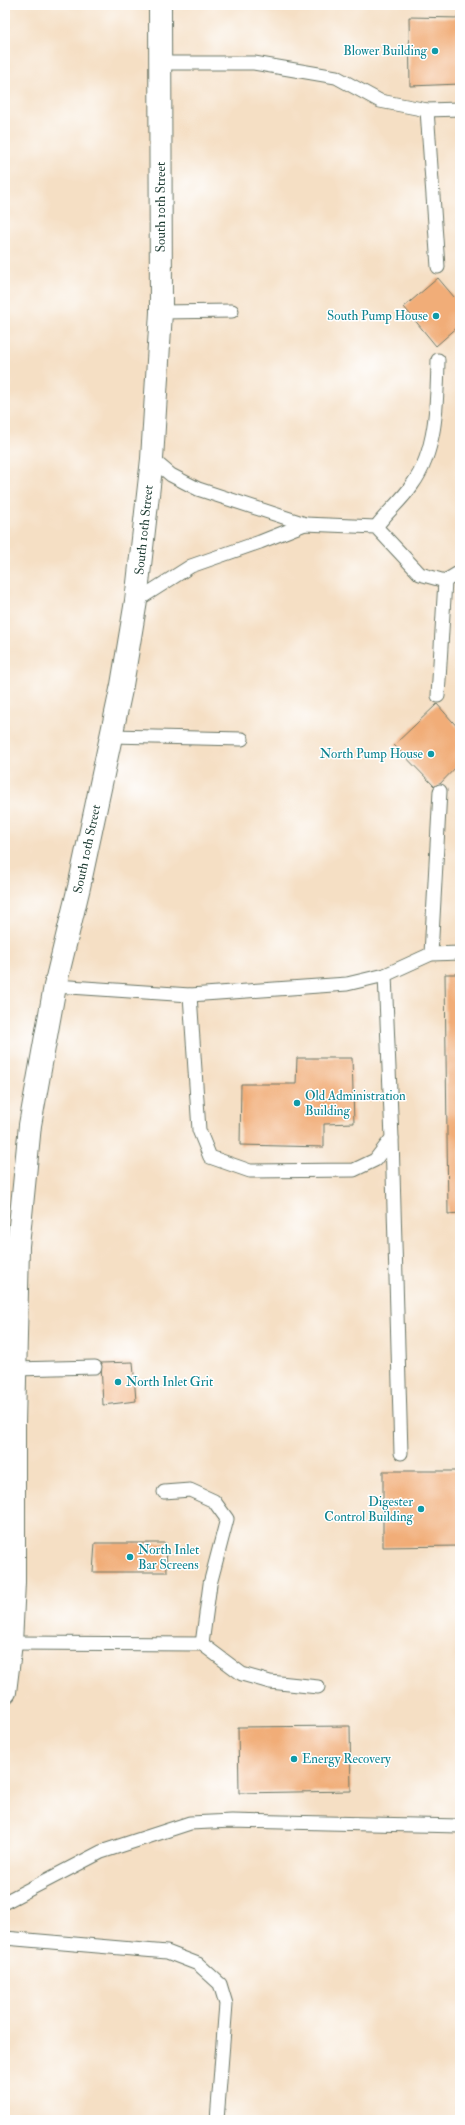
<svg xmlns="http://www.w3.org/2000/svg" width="465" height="2125" font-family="'IM FELL Double Pica',serif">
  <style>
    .building { fill: #f1ad78 }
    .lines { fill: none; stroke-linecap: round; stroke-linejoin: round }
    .service-casing { stroke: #6a7666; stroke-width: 15 }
    .minor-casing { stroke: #6a7666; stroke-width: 24 }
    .service { stroke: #fff; stroke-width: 13 }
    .minor { stroke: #fff; stroke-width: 22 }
    .culture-dot { fill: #0f9aa8; stroke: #fff; stroke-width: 1.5 }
    .labels { text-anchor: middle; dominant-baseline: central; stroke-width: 3; stroke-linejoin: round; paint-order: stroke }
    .culture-label { font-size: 13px; fill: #0d838f; stroke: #fff; text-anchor: end }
    .street-label { font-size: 13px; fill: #1f3d34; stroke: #fff }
  </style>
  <rect width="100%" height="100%" fill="#fff"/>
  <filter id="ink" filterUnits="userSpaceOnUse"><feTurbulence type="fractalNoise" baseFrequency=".025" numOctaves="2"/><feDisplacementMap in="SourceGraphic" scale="8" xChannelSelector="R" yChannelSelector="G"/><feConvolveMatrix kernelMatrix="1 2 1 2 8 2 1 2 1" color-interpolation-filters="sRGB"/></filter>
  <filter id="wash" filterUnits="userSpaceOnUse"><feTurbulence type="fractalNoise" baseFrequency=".012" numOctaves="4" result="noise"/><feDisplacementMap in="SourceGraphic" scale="16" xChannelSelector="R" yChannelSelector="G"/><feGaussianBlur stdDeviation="0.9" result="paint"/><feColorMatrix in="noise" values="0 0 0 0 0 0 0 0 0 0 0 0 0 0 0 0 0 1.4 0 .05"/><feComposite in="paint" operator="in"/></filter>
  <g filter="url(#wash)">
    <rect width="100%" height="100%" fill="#f5dfc4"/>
    <g id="blocks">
      <g class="building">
        <polygon points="409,17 460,18 460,84 410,86"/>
        <polygon points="438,278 460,304 460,325 436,346 404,307"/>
        <polygon points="437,704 460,730 460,763 436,788 394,745"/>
        <polygon points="445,974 460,974 460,1213 448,1214"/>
        <polygon points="297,1058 352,1058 354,1123 324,1124 324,1147 240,1145 241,1084 296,1084"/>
        <polygon points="133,1362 136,1401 103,1405 101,1363"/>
        <polygon points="383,1471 460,1471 460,1546 383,1547"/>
        <polygon points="95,1543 166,1543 167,1572 93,1572"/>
        <polygon points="350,1726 351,1791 239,1793 238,1727"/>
      </g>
    </g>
  </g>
  <g filter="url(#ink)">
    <use href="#blocks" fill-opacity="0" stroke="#6a7666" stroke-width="1"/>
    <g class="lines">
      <defs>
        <g id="service">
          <polyline points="160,63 254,63 336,77 380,101 427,110 460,109"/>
          <polyline points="427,110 438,267"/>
          <polyline points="161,312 232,311"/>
          <polyline points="152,459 171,475 198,489 305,524"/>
          <path d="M376 527C387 512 402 500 412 485 437 451 437 401 438 360"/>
          <polyline points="136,601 191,566 260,542 305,524 376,527 420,574 445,581 460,572"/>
          <polyline points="438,696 445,581"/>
          <polyline points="111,736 242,739"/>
          <polyline points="431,954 440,791"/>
          <polyline points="55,986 190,995 347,984 385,975 431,954 460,953"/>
          <polyline points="190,995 199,1130 210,1157 250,1171 354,1170 375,1160 392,1138 385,975"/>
          <polyline points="392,1138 401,1453"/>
          <polyline points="15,1369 95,1367"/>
          <polyline points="164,1492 190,1490 214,1501 227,1519 210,1584 202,1644"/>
          <polyline points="11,1643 202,1644 242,1674 270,1682 318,1687"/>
          <polyline points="5,1902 101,1852 190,1823 232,1821 460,1826"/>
          <polyline points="5,1938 167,1952 198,1964 220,1984 226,2004 217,2120"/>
        </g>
        <polyline id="minor" points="5,1692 11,1643 14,1582 14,1424 18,1246 30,1125 55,986 79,887 122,685 136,601 152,459 161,312 160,5"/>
      </defs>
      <use href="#service" class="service-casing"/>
      <use href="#minor" class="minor-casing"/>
      <use href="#service" class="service"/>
      <use href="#minor" class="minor"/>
    </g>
  </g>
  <g class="culture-dot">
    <circle cx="435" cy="51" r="4"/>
    <circle cx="436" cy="316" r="4"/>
    <circle cx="431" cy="754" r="4"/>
    <circle cx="297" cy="1103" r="4"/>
    <circle cx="118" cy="1382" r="4"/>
    <circle cx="421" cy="1509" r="4"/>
    <circle cx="130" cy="1557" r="4"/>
    <circle cx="294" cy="1759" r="4"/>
  </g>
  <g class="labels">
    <g class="culture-label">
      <text x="427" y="51">Blower Building</text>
      <text x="428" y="316">South Pump House</text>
      <text x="423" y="754">North Pump House</text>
      <text x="305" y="1096" text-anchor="start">Old Administration<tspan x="305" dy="15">Building</tspan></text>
      <text x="126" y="1382" text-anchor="start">North Inlet Grit</text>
      <text x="413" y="1502">Digester<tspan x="413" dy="15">Control Building</tspan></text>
      <text x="138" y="1550" text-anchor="start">North Inlet<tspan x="138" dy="15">Bar Screens</tspan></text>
      <text x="302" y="1759" text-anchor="start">Energy Recovery</text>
    </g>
    <g class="street-label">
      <text transform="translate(161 207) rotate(-90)">South 10th Street</text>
      <text transform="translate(144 530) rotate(-84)">South 10th Street</text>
      <text transform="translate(87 849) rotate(-78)">South 10th Street</text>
    </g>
  </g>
  <rect width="465" height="2125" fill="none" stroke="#fff" stroke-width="20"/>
</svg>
